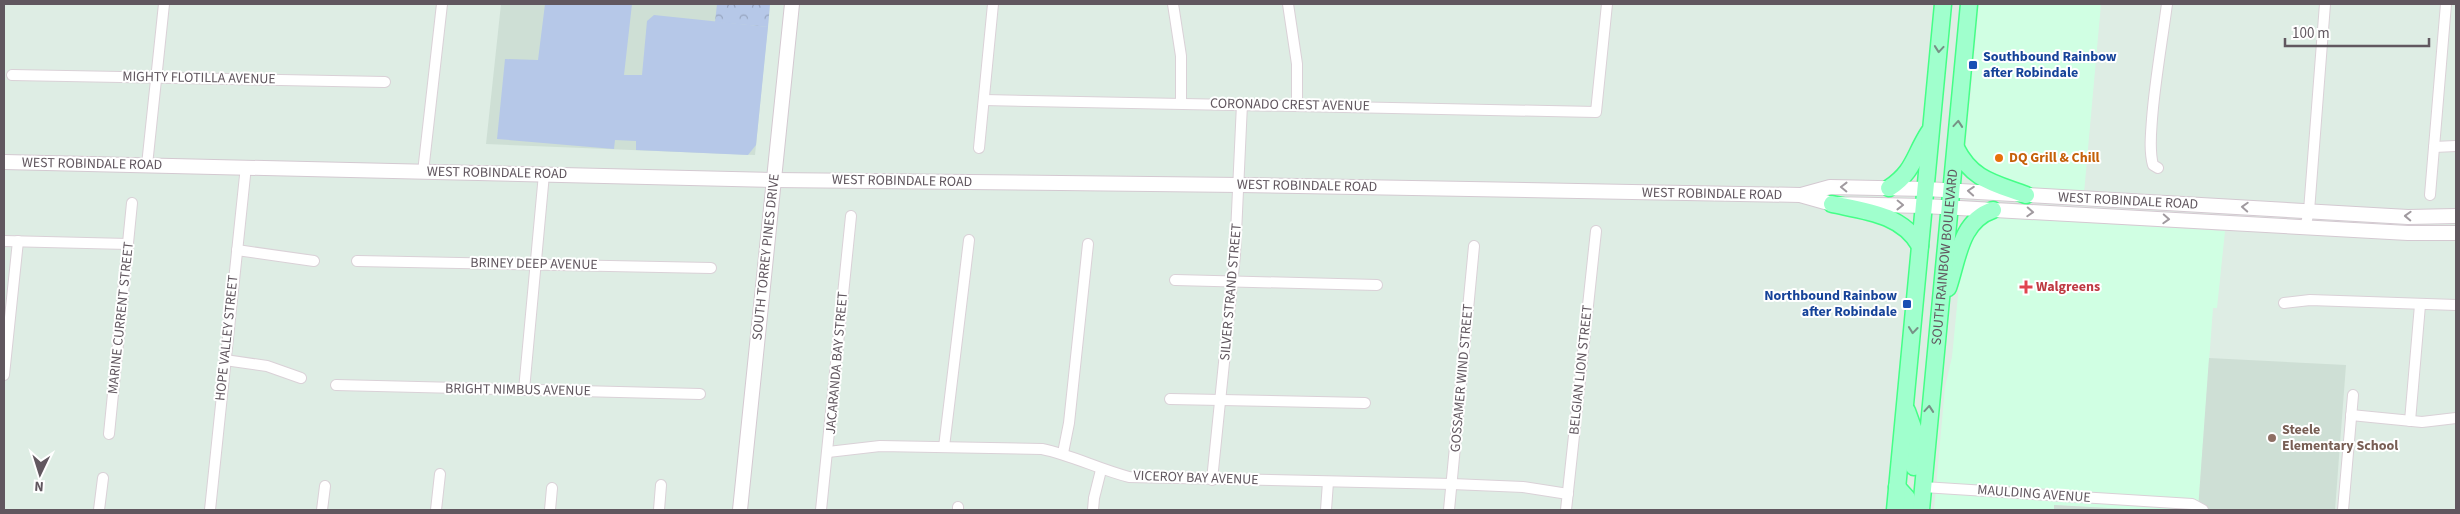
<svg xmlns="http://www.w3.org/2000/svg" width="2460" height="514" font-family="'Source Sans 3',sans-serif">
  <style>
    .commercial { fill: #d0ffe3 }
    .education { fill: #cedfd5 }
    .forest { fill: url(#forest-crowns) }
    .pitch { fill: #b6c8e8 }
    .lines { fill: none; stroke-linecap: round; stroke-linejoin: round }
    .street-casing { stroke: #dad1d7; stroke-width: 12 }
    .secondary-casing { stroke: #d4c9d1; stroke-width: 16 }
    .primary-casing { stroke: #44ff87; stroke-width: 19 }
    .street { stroke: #fff; stroke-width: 10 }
    .secondary { stroke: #fff; stroke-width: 14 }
    .primary { stroke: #a0ffcd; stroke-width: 16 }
    .oneway { stroke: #779286 }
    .oneway2 { stroke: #a09a9f }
    .transit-dot { fill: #1a4fb4; stroke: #fff; stroke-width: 2 }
    .food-dot { fill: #e8710a; stroke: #fff; stroke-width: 2 }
    .health-dot { fill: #e0444e; stroke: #fff; stroke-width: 2 }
    .education-dot { fill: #8d6e63; stroke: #fff; stroke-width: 2 }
    .labels { text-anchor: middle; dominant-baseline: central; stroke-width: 4; stroke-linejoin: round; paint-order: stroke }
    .transit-label { font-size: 14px; font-weight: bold; fill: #164399; stroke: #fff; text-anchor: start }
    .street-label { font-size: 14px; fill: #61575f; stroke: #fff }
    .food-label { font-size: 14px; font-weight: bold; fill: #c56008; stroke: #fff; text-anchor: start }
    .health-label { font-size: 14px; font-weight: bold; fill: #be3a42; stroke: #fff; text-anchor: start }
    .education-label { font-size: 14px; font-weight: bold; fill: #785e54; stroke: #fff; text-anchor: start }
  </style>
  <defs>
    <pattern id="forest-crowns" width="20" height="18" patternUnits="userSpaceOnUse" patternTransform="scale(1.25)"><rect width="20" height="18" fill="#b6c8e8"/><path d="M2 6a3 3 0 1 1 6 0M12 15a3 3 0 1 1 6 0" fill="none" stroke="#97a5bf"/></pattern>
  </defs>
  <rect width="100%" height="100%" fill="#deede4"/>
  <g class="commercial">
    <polygon points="1979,4 2101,4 2084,193 2021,188 1974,168 1965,153"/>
    <polygon points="1991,217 2225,231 2217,308 2213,308 2198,510 2144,510 2054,505 2054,510 1934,510 1945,387 1952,357 1961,265 1975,228"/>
  </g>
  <g class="education">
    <polygon points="501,4 770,4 755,155 486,144"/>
    <polygon points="2209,358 2346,365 2335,510 2198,510"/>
    <polygon points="2054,505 2144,510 2054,510"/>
  </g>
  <polygon class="forest" points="717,4 770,4 768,27 715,22"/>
  <polygon class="pitch" points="545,4 632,4 624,75 642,75 647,21 654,15 768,27 756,145 748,155 636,150 636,141 615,140 614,149 497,139 505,59 538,60"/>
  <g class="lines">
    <defs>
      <g id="street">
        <polyline points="1173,4 1181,56 1181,103"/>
        <polyline points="1288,4 1297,64 1297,105"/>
        <polyline points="12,75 385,82"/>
        <polyline points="984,100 1596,112 1607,4"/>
        <polyline points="2434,147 2456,146"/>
        <polyline points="979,148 993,4"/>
        <polyline points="147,165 164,4"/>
        <path d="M2158 168 2153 165C2149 150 2151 134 2152 119 2155 80 2162 42 2167 4"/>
        <polyline points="423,172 442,4"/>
        <polyline points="2430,195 2446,4"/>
        <polyline points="2305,228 2309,211 2325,4"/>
        <polyline points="4,241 128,244"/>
        <polyline points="237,250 314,261"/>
        <polyline points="357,261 711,268"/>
        <polyline points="1175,280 1377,285"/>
        <polyline points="2284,303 2310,300 2456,305"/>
        <polyline points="225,360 267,366 301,378"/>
        <polyline points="4,375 18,241"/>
        <polyline points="336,385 700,394"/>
        <polyline points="524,390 544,174"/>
        <polyline points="1170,399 1365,403"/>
        <polyline points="2351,415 2422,422 2456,418"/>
        <polyline points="2410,421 2420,305"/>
        <polyline points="109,434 132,203"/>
        <polyline points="944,447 969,240"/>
        <path d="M828 452 880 446 1042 449C1072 455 1098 469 1129 477L1452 484 1523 487 1568 494"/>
        <polyline points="1063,453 1069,423 1088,244"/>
        <polyline points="1212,480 1235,255 1242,104"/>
        <polyline points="1923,487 2192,504 2203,510"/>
        <polyline points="99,510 103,478"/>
        <polyline points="210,510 246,166"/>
        <polyline points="322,510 325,486"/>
        <polyline points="436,510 440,474"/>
        <polyline points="550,510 552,488"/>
        <polyline points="659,510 661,485"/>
        <polyline points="821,510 851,216"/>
        <polyline points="958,510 958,507"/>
        <polyline points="1093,510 1094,498 1101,470"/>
        <polyline points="1326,510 1328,482"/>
        <polyline points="1449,510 1474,246"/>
        <polyline points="1566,510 1596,231"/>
        <polyline points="2343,510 2353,395"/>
      </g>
      <g id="secondary">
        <polyline points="4,162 773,180 1240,185 1800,195 1832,204 1924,206 2408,233 2456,233"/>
        <polyline points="1801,195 1830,187 1926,189 2408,217 2456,216"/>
        <polyline points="740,510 792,4"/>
      </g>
      <g id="primary">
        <path d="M1956 148C1972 180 1994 183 2026 195"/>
        <path d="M1889 188C1914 172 1914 155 1929 132"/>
        <path d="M1832 204C1865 211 1902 214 1920 246"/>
        <path d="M1948 288C1958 259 1960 221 1993 210"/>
        <polyline points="1907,411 1916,436 1914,467"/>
        <polyline points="1897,487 1907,498 1909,510"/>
        <polyline points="1895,510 1943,4"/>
        <path id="s1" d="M1921 510 1969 4"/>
      </g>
    </defs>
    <use href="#street" class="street-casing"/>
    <use href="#secondary" class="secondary-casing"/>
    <use href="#primary" class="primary-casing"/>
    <use href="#street" class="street"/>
    <use href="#secondary" class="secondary"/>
    <use href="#primary" class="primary"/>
  </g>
  <defs><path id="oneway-chevron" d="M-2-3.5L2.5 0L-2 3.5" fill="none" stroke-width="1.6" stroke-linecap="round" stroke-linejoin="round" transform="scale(1.25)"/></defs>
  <g class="oneway">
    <use href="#oneway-chevron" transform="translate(1939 49) rotate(95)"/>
    <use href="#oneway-chevron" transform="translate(1958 124) rotate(-85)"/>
    <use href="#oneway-chevron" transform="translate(1913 330) rotate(96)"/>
    <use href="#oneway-chevron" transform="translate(1929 409) rotate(-85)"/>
  </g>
  <g class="oneway2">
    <use href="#oneway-chevron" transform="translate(1844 187) rotate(-179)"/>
    <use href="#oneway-chevron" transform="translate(1971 191) rotate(-176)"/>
    <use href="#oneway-chevron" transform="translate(1900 205) rotate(1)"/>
    <use href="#oneway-chevron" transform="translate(2245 207) rotate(-177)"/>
    <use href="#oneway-chevron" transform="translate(2030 212) rotate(3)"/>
    <use href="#oneway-chevron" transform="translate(2408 216) rotate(-178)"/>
    <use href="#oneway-chevron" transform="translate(2166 219) rotate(3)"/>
  </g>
  <g class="transit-dot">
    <rect x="1968" y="60" width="10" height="10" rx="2.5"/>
    <rect x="1902" y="299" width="10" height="10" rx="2.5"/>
  </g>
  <circle class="food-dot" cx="1999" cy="158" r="5"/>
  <path class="health-dot" d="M2023.5 279.5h5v5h5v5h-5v5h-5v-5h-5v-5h5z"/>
  <circle class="education-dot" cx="2272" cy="438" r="5"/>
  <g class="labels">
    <g class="transit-label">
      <text x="1983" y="57">Southbound Rainbow<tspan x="1983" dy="16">after Robindale</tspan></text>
      <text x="1897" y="296" text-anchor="end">Northbound Rainbow<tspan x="1897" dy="16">after Robindale</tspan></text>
    </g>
    <g class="street-label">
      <text transform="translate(199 78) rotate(1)">MIGHTY FLOTILLA AVENUE</text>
      <text transform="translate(1290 105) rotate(1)">CORONADO CREST AVENUE</text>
      <text transform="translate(92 164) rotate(1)">WEST ROBINDALE ROAD</text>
      <text transform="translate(497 173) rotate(1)">WEST ROBINDALE ROAD</text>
      <text transform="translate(902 181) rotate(1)">WEST ROBINDALE ROAD</text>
      <text transform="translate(1307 186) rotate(1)">WEST ROBINDALE ROAD</text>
      <text transform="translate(1712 194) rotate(1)">WEST ROBINDALE ROAD</text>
      <text transform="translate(2128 201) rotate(3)">WEST ROBINDALE ROAD</text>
      <text transform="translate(766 257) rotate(-84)">SOUTH TORREY PINES DRIVE</text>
      <text stroke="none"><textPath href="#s1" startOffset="254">SOUTH RAINBOW BOULEVARD</textPath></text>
      <text transform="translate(534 264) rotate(1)">BRINEY DEEP AVENUE</text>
      <text transform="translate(1231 292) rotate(-85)">SILVER STRAND STREET</text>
      <text transform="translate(121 318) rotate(-84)">MARINE CURRENT STREET</text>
      <text transform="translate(227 338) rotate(-84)">HOPE VALLEY STREET</text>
      <text transform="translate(837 363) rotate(-85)">JACARANDA BAY STREET</text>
      <text transform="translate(1581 370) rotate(-84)">BELGIAN LION STREET</text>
      <text transform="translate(1462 378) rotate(-85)">GOSSAMER WIND STREET</text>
      <text transform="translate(518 390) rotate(1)">BRIGHT NIMBUS AVENUE</text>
      <text transform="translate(1196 478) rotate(2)">VICEROY BAY AVENUE</text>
      <text transform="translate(2034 494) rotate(4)">MAULDING AVENUE</text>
    </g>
    <g class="food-label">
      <text x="2009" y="158">DQ Grill &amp; Chill</text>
    </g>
    <g class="health-label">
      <text x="2036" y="287">Walgreens</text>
    </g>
    <g class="education-label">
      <text x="2282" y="430">Steele<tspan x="2282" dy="16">Elementary School</tspan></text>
    </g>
  </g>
  <rect width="2460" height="514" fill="none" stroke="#61575f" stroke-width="10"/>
  <g transform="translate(40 474) rotate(184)" stroke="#ffffff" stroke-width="4" paint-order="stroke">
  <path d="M0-4L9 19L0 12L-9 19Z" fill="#61575f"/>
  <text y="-8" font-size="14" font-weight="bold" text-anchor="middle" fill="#61575f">N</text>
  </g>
  <path d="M2285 38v8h144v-8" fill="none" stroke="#61575f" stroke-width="2.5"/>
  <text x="2292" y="38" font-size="15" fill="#61575f" stroke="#ffffff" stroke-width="4" paint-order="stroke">100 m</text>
</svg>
